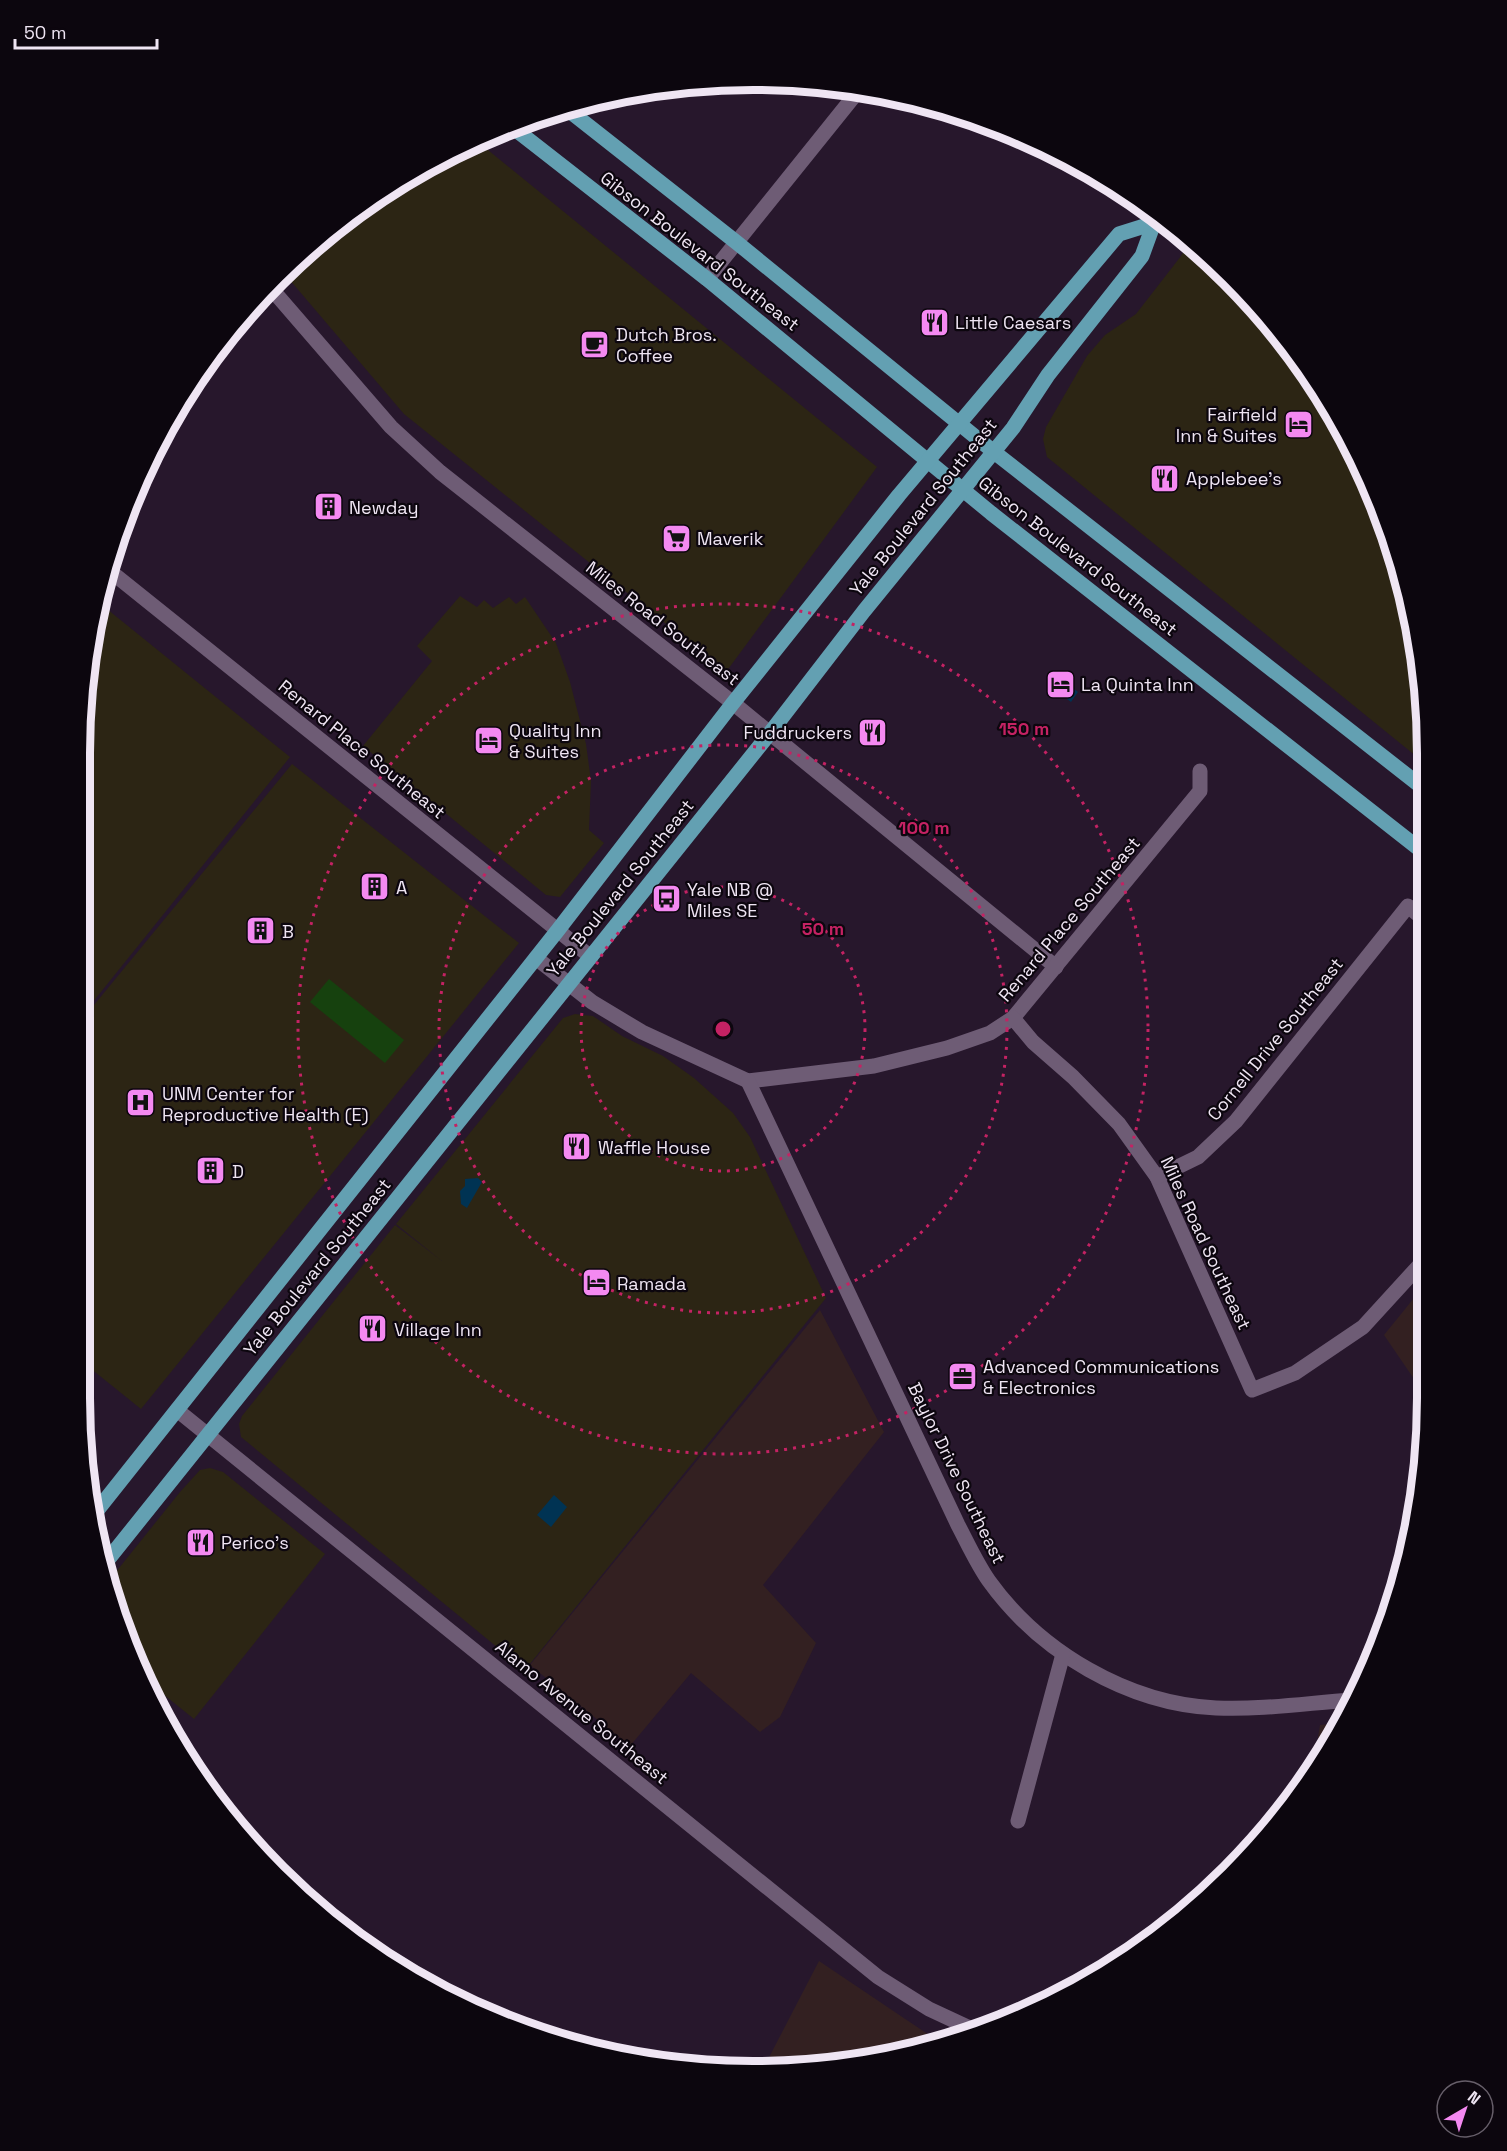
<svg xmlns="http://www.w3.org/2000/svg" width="1507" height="2151" font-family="'Space Grotesk',sans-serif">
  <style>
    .commercial { fill: #2c2514 }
    .industrial { fill: #332021 }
    .green { fill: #16410e }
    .water { fill: #003353 }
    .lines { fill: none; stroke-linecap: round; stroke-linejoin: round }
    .minor { stroke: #6e5c75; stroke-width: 15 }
    .major { stroke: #63a0b2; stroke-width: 15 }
    .ring { fill: none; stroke: #c42263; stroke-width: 3; stroke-dasharray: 3 6 }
    .labels { text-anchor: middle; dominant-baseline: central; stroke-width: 4.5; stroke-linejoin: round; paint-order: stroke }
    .street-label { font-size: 18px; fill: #efe5f3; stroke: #0c060e }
    .poi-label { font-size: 18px; fill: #efe5f3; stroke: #0c060e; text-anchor: start }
    .rim { fill: none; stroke: #efe5f3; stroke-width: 8 }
    .centre { fill: #c42263; stroke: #0c060e; stroke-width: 3 }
    .ring-label { font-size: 18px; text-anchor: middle; font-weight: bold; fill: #c42263; stroke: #0c060e; stroke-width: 4.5; stroke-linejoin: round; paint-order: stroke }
  </style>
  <rect width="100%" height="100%" fill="#27172c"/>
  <g class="commercial">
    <polygon points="477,141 877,467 726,672 404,414 283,272 379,193"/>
    <polygon points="1188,243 1230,277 1314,379 1358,455 1415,622 1427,765 1047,457 1043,439 1046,427 1087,356 1105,335 1136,314 1181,256"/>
    <polygon points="460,596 477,607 484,600 493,608 509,597 516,604 525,597 556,643 570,682 586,744 591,781 589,830 604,843 560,897 546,895 363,746 432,661 417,646"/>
    <polygon points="102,605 290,757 80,1018 80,753 92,622"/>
    <polygon points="292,764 519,943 141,1409 80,1360 80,1022"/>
    <polygon points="575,1014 593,1016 622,1036 663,1056 694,1078 733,1113 750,1137 826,1298 525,1670 241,1437 239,1424 242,1416 395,1225 442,1261 396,1224 563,1018"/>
    <polygon points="210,1468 223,1472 325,1554 194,1719 142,1677 107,1583 180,1492 200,1470"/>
  </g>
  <g class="industrial">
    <polygon points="1427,1282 1427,1398 1384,1335"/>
    <polygon points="820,1310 884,1432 763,1585 816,1643 780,1717 760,1732 691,1673 630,1746 530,1665"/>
    <polygon points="1340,1723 1314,1772 1312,1774 1320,1725"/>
    <polygon points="819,1961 938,2041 885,2059 797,2070 763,2069"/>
  </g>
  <polygon class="green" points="329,979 404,1040 385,1063 310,1002"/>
  <g class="water">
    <polygon points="1055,674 1078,692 1071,702 1047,684"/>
    <polygon points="478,1178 482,1182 467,1208 461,1204 460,1191 465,1186 465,1179"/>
    <polygon points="554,1495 567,1507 551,1527 537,1515"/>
  </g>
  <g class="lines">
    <g class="minor">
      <polyline points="707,279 859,90"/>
      <polyline points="269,286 391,427 440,472 733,703 1056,967"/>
      <polyline points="110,571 591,957"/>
      <polyline points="536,958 592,1002 642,1032 748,1081 874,1066 947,1048 990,1033 1013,1018 1200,791 1200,771"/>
      <polyline points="1013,1018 1033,1042 1073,1077 1119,1124 1157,1177 1252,1390 1295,1373 1363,1327 1427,1257"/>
      <path d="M748 1081 958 1525C968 1544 977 1564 989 1581 1040 1652 1128 1704 1216 1708 1261 1710 1308 1703 1352 1700"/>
      <polyline points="1157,1177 1198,1157 1236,1121 1408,906 1427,922"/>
      <polyline points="177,1410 878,1977 929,2009 972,2029"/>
      <polyline points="1018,1821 1063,1654"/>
    </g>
    <g class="major">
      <polyline points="567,109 736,242 994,452 1427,791"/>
      <polyline points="511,126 707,279 991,513 1427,855"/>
      <polyline points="95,1513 558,930 733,703 899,495 1119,234 1154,223"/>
      <polyline points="102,1567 770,733 864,611 1013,428 1048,375 1142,256 1154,223 1158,218"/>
    </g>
  </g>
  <g class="ring">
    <circle cx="723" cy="1029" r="142"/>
    <circle cx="723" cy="1029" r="284"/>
    <circle cx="723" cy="1029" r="425"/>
  </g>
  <defs>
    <symbol id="restaurant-square" viewBox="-11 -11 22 22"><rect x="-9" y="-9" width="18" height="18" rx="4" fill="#f489f1" stroke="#0c060e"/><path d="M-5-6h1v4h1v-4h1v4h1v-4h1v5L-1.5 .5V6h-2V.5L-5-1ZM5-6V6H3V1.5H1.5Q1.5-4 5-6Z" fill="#111"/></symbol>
    <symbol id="cafe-square" viewBox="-11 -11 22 22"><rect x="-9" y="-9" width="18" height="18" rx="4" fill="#f489f1" stroke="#0c060e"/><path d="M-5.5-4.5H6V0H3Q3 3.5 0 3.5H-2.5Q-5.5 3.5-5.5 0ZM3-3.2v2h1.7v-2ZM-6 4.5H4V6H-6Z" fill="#111"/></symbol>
    <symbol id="hotel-square" viewBox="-11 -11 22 22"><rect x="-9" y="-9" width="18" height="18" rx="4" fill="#f489f1" stroke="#0c060e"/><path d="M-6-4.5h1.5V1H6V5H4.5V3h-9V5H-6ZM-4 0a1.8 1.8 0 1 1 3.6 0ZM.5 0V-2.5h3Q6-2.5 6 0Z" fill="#111"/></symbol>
    <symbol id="building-square" viewBox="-11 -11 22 22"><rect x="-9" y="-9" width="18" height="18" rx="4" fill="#f489f1" stroke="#0c060e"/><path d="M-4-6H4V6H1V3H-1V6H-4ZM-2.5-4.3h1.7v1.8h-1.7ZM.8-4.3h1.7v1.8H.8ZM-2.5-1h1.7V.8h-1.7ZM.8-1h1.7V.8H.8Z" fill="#111"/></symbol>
    <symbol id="supermarket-square" viewBox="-11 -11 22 22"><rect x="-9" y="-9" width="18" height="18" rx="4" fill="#f489f1" stroke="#0c060e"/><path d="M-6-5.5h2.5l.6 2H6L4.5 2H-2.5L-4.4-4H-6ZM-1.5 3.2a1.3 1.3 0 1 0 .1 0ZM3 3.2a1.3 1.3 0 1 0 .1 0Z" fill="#111"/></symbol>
    <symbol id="bus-square" viewBox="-11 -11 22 22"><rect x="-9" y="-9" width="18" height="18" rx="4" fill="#f489f1" stroke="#0c060e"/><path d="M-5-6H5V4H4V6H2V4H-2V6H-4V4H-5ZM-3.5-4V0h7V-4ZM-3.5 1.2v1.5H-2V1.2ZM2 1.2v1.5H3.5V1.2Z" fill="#111"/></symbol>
    <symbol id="hospital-square" viewBox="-11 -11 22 22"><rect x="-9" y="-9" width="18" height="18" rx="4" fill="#f489f1" stroke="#0c060e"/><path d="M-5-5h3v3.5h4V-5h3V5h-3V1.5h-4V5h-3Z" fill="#111"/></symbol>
    <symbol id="office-square" viewBox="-11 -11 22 22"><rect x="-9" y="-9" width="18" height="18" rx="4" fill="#f489f1" stroke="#0c060e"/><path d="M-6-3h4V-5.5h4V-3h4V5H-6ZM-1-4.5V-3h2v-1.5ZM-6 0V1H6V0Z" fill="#111"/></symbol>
  </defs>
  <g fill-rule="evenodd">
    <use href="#restaurant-square" x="918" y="306" width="33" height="33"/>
    <use href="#cafe-square" x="578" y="328" width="33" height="33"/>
    <use href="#hotel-square" x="1282" y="408" width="33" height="33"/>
    <use href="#restaurant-square" x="1148" y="462" width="33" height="33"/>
    <use href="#building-square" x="312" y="490" width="33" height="33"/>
    <use href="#supermarket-square" x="660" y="522" width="33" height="33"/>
    <use href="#hotel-square" x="1044" y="668" width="33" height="33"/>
    <use href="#restaurant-square" x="856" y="716" width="33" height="33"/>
    <use href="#hotel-square" x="472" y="724" width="33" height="33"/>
    <use href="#building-square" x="358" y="870" width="33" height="33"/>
    <use href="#bus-square" x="650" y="882" width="33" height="33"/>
    <use href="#building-square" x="244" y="914" width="33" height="33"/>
    <use href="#hospital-square" x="124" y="1086" width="33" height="33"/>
    <use href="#restaurant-square" x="560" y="1130" width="33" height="33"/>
    <use href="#building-square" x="194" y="1154" width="33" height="33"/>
    <use href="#hotel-square" x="580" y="1266" width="33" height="33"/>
    <use href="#restaurant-square" x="356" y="1312" width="33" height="33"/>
    <use href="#office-square" x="946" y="1360" width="33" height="33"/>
    <use href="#restaurant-square" x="184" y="1526" width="33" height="33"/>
  </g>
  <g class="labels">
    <g class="street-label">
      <text transform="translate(700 251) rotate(38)">Gibson Boulevard Southeast</text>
      <text transform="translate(923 507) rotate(-51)">Yale Boulevard Southeast</text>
      <text transform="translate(1078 556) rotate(38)">Gibson Boulevard Southeast</text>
      <text transform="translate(663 623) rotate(38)">Miles Road Southeast</text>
      <text transform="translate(362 749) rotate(39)">Renard Place Southeast</text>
      <text transform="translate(620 888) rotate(-51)">Yale Boulevard Southeast</text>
      <text transform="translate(1069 919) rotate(-50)">Renard Place Southeast</text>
      <text transform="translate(1275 1039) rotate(-51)">Cornell Drive Southeast</text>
      <text transform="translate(1206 1243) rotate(65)">Miles Road Southeast</text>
      <text transform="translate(317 1267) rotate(-51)">Yale Boulevard Southeast</text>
      <text transform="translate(957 1473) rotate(64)">Baylor Drive Southeast</text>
      <text transform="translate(582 1712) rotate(39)">Alamo Avenue Southeast</text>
    </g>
    <g class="poi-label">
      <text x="955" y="322">Little Caesars</text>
      <text x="616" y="334">Dutch Bros.<tspan x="616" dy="21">Coffee</tspan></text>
      <text x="1277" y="414" text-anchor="end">Fairfield<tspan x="1277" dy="21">Inn &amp; Suites</tspan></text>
      <text x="1186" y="478">Applebee's</text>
      <text x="349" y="507">Newday</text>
      <text x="697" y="538">Maverik</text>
      <text x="1081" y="684">La Quinta Inn</text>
      <text x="509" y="730">Quality Inn<tspan x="509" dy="21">&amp; Suites</tspan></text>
      <text x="852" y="732" text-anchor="end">Fuddruckers</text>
      <text x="396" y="887">A</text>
      <text x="687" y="889">Yale NB @<tspan x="687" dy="21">Miles SE</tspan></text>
      <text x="282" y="931">B</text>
      <text x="162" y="1093">UNM Center for<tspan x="162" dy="21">Reproductive Health (E)</tspan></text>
      <text x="598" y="1147">Waffle House</text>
      <text x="232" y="1171">D</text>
      <text x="617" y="1283">Ramada</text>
      <text x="394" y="1329">Village Inn</text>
      <text x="983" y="1366">Advanced Communications<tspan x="983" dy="21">&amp; Electronics</tspan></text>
      <text x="221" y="1542">Perico's</text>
    </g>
  </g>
  <path d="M0 0H1507V2151H0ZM753 90H754A663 663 0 0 1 1417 753V1398A663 663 0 0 1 754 2061H753A663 663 0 0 1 90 1398V753A663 663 0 0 1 753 90Z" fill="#0c060e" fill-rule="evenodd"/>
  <path class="rim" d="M753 90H754A663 663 0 0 1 1417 753V1398A663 663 0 0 1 754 2061H753A663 663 0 0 1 90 1398V753A663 663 0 0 1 753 90Z"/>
  <circle cx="723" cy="1029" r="9" class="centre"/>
  <g class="ring-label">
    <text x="1024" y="735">150 m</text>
    <text x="924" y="834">100 m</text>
    <text x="823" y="935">50 m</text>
  </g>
  <g transform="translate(1465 2109) rotate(39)"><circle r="28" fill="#0c060e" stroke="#675f6a" stroke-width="1.5"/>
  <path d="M0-4.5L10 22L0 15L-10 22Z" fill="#f489f1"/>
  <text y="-9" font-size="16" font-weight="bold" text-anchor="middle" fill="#efe5f3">N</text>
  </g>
  <path d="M15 39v9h142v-9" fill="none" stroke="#efe5f3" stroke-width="3"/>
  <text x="24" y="39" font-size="18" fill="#efe5f3" stroke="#0c060e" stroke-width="4.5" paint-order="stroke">50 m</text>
</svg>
